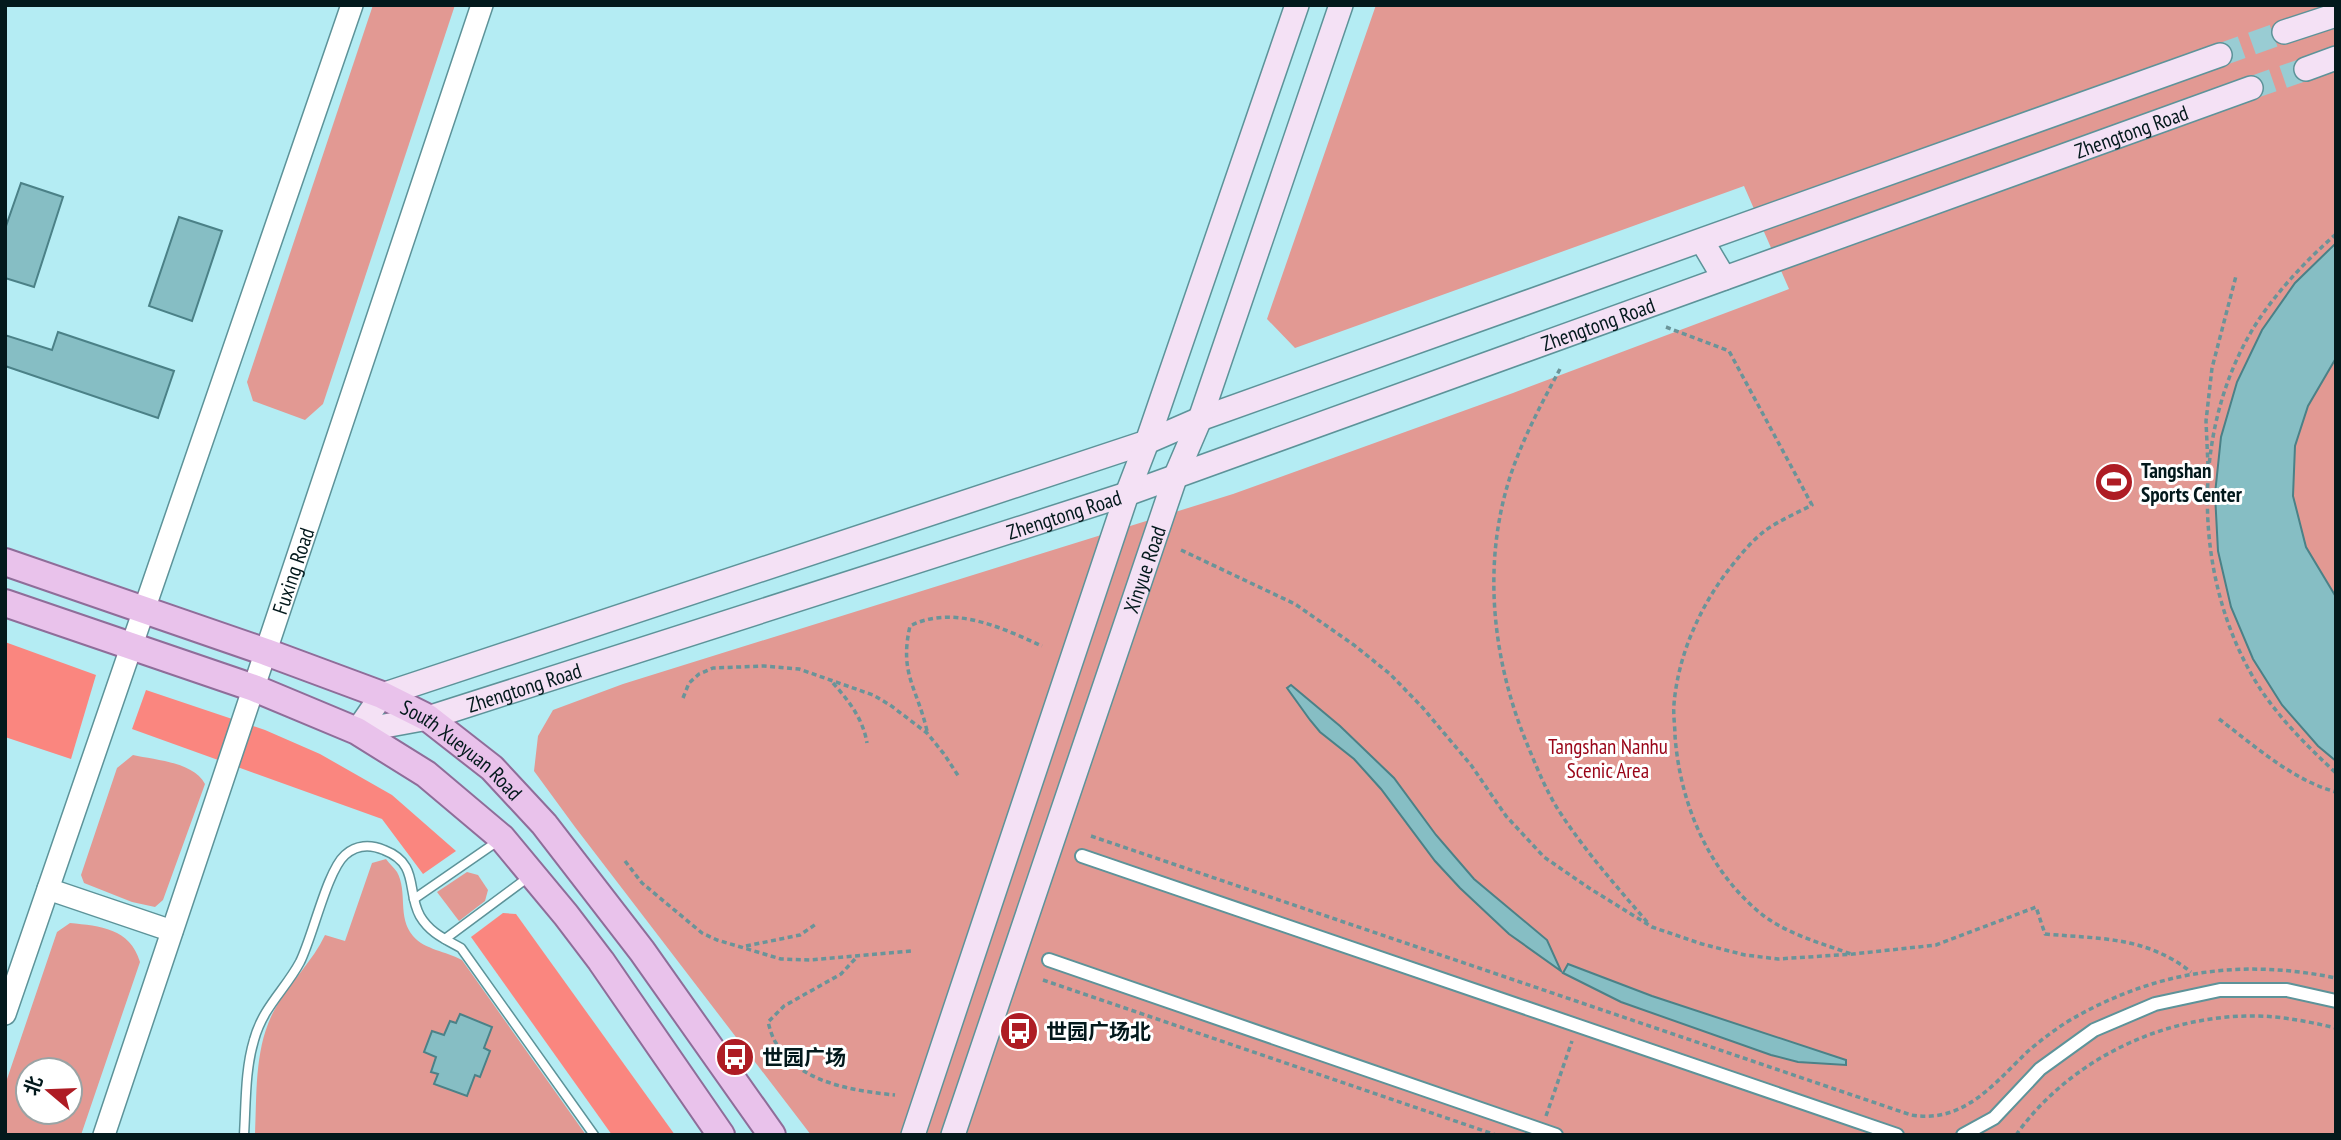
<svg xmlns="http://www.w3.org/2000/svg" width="2341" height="1140" font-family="'PT Sans Narrow','Noto Sans SC',sans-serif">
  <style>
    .green { fill: #e29993; fill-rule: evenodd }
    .forest { fill: #fa867f }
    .building { fill: #86bec4; stroke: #4b8187; stroke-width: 2 }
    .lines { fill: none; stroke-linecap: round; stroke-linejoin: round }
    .secondary-tunnel { stroke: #99ccd3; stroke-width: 23; stroke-dasharray: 23 11; stroke-linecap: butt }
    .service-casing { stroke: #5d9399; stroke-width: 11 }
    .pedestrian-casing { stroke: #5d9399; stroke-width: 16 }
    .tertiary-casing { stroke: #5d9399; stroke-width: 24 }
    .secondary-casing { stroke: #5d9399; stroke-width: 26 }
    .primary-casing { stroke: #8f6d99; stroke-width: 30 }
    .path { stroke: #6a9499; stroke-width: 3.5; stroke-dasharray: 5 3.5; stroke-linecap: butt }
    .service { stroke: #fff; stroke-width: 8 }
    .pedestrian { stroke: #fff; stroke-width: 12 }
    .tertiary { stroke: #fff; stroke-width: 21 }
    .secondary { stroke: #f4e1f5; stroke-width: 23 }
    .primary { stroke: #e9c2eb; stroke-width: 26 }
    .labels { text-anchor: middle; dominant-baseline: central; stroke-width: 6; stroke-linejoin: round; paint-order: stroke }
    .street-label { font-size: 21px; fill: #03191c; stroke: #fff }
    .poi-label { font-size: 21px; font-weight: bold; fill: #03191c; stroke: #fff; text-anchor: start }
    .park-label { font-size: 21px; fill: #990417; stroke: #fff }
  </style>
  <rect width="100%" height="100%" fill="#b4ecf3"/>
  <g class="green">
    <polygon points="373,5 455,5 323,404 305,420 253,401 247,382"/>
    <polygon points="1376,5 2336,5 2336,1135 811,1135 575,827 534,771 538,736 553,710 623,684 1233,494 1513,393 1789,289 1744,186 1295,348 1267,319"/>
    <path d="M133 755C155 760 194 762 205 784L163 900 155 907 132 902 84 883 81 875 117 768Z"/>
    <path d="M386 859C389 863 394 868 397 872 408 892 397 917 413 936 425 950 446 951 462 960L586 1135H255C257 1092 254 1045 276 1007 290 982 313 961 325 935L345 941 372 863Z"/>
    <polygon points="467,872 478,875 488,890 485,901 459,921 437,892"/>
    <path d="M70 923C100 926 130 928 140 962L81 1135H5V1085L57 932ZM28 1070H70V1112H28Z"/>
  </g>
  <g class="forest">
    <polygon points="5,642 96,675 71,759 5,737"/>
    <polygon points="146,690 265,730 320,754 392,795 456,851 423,874 382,819 132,729"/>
    <polygon points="503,913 516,914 675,1135 612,1135 471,937"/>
  </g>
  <g class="building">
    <polygon points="21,183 63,197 34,287 5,278 5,229"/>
    <polygon points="179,217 222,231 192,321 149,306"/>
    <polygon points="2336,243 2336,358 2308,406 2295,446 2293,496 2306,547 2336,597 2336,761 2318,746 2282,705 2253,659 2231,607 2218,551 2215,494 2221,437 2237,382 2262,330 2295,283"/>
    <polygon points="58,332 174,371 158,418 5,366 5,335 52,350"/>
    <polygon points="1291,685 1340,726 1394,778 1436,835 1474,879 1547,940 1561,971 1509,934 1460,888 1435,861 1381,789 1354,759 1320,732 1310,720 1287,688"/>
    <polygon points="1568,964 1652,996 1846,1060 1846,1065 1798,1062 1771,1055 1621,1002 1563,973"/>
    <polygon points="460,1014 492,1027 484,1048 490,1051 480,1077 475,1075 467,1096 434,1084 438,1074 431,1072 436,1057 424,1052 432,1031 444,1035 450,1021 456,1023"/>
  </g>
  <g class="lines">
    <g class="secondary-tunnel">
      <polyline points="2220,55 2284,32"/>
      <polyline points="2251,88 2306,69"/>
    </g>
    <defs>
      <g id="service">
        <polyline points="414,899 498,841"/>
        <polyline points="445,939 530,876"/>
        <path d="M244 1135C246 1103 245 1070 254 1040 263 1007 285 990 300 962 313 936 327 871 345 855 356 845 370 844 384 850 420 864 406 891 420 916 430 933 445 939 461 948L594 1135"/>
      </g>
      <g id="pedestrian">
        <polyline points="1082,856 1897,1135"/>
        <polyline points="1049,960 1556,1135"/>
        <polyline points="1963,1135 1994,1118 2040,1069 2094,1030 2155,1004 2220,990 2287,990 2336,1001"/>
      </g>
      <g id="tertiary">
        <polyline points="48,889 172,931"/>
        <polyline points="5,1014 352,5"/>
        <path id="s1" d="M104 1135 482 5"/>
      </g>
      <g id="secondary">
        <polyline points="2284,32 2336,15"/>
        <polyline points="2306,69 2336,58"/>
        <polyline points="1702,241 1724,278"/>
        <path id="s2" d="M357 731 428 718 1127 494 2251 88"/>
        <polyline points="357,731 382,695 1147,442 1200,419 2220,55"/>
        <polyline points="913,1135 1127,494 1147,442 1297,5"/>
        <path id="s3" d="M953 1135 1176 475 1200 419 1341 5"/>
      </g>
      <g id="primary">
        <path id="s4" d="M5 562 266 652 382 695 428 718 492 768 544 824 642 951 772 1135"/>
        <polyline points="5,603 254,688 357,731 426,774 502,838 566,915 601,961 721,1135"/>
      </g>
    </defs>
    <use href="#service" class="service-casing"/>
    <use href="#pedestrian" class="pedestrian-casing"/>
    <use href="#tertiary" class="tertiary-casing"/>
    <use href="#secondary" class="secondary-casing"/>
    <use href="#primary" class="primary-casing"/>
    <g class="path">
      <path d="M2336 234C2309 258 2285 283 2264 312 2188 419 2190 581 2261 690 2282 721 2308 747 2336 773"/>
      <path d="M1666 327 1729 351 1812 505C1797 513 1780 520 1766 530 1751 541 1737 559 1726 573 1698 611 1678 657 1674 704 1673 714 1675 726 1675 736 1680 804 1709 873 1764 916 1790 935 1821 943 1851 954"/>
      <path d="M1560 369C1545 397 1530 425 1518 455 1481 546 1489 649 1525 739 1535 763 1545 789 1559 811 1585 851 1617 887 1648 923"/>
      <polyline points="2208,466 2206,421 2212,368 2236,276"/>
      <path d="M1181 550 1295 604 1354 645 1390 674 1423 708 1471 765 1506 816 1544 857 1589 888 1652 927 1702 944 1745 955 1778 959 1853 954 1936 945 2036 907 2045 934C2100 939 2145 936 2191 972"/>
      <path d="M833 683C849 701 863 719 867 743"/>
      <polyline points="683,698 689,683 699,674 713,668 764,666 799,669 873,695 890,705 927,733 944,754 959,777"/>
      <path d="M2219 719C2255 746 2292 780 2336 792"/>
      <path d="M927 731C917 687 899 674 910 626 953 604 1002 628 1042 646"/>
      <path d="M1091 836 1911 1115C1963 1124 1994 1084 2027 1052 2042 1039 2062 1024 2079 1015 2161 970 2244 959 2336 978"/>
      <polyline points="625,861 642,883 702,933 717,940 781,959 810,960 912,951"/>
      <polyline points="746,946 800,935 816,924"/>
      <path d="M855 959 841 974 784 1006 768 1022C770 1029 772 1037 776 1043 798 1083 855 1091 895 1095"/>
      <polyline points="1043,980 1496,1135"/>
      <polyline points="1546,1116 1572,1041"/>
      <path d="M2016 1135C2068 1062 2157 1018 2246 1016 2276 1015 2306 1021 2336 1028"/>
    </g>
    <use href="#service" class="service"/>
    <use href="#pedestrian" class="pedestrian"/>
    <use href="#tertiary" class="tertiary"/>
    <use href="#secondary" class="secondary"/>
    <use href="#primary" class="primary"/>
  </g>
  <defs>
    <symbol id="stadium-disc" viewBox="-11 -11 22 22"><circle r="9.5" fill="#ae1c24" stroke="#fff"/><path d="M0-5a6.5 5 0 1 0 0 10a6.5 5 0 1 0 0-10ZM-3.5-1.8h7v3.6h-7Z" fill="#fff"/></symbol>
    <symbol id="bus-disc" viewBox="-11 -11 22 22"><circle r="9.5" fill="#ae1c24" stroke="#fff"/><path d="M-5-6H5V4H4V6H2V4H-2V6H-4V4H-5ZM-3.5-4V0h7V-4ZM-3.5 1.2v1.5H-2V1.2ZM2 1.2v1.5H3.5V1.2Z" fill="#fff"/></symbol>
  </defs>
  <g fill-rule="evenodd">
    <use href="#stadium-disc" x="2092" y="460" width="44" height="44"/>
    <use href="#bus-disc" x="997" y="1009" width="44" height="44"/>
    <use href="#bus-disc" x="713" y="1035" width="44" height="44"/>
  </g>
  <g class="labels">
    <g class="street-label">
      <text stroke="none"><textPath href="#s2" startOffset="1874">Zhengtong Road</textPath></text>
      <text stroke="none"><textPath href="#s2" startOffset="1307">Zhengtong Road</textPath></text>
      <text stroke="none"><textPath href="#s2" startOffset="740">Zhengtong Road</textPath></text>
      <text stroke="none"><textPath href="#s3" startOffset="597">Xinyue Road</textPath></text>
      <text stroke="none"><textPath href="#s1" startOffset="595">Fuxing Road</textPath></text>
      <text stroke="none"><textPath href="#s2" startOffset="173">Zhengtong Road</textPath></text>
      <text stroke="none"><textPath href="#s4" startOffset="497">South Xueyuan Road</textPath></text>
    </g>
    <g class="poi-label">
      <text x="2141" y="470">Tangshan<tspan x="2141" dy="24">Sports Center</tspan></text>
      <text x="1046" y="1031">世园广场北</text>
      <text x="762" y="1057">世园广场</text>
    </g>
    <g class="park-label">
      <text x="1608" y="746">Tangshan Nanhu<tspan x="1608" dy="24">Scenic Area</tspan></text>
    </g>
  </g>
  <rect width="2341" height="1140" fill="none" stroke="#03191c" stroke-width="14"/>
  <g transform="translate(49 1091) rotate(289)"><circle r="33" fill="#ffffff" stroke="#9aa3a4" stroke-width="2"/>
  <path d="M0-5L12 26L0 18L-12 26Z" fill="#ae1c24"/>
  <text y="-10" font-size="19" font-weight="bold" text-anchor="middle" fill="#03191c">北</text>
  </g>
</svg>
